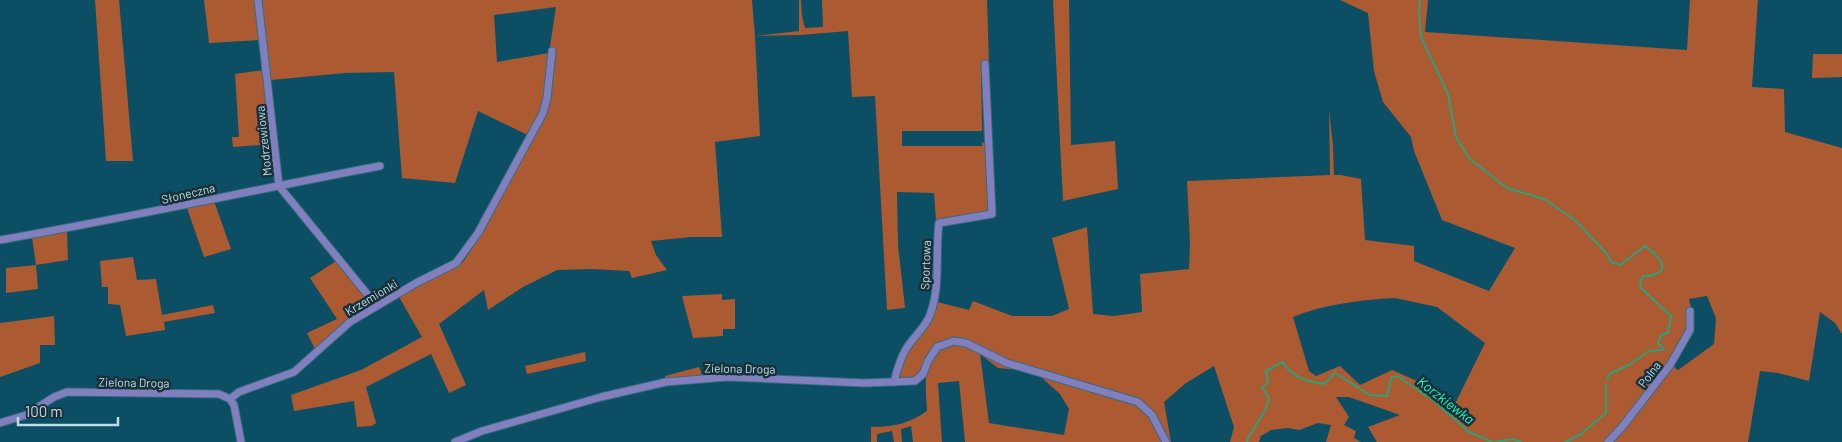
<svg xmlns="http://www.w3.org/2000/svg" width="1842" height="442" font-family="Barlow,sans-serif">
  <style>
    .green { fill: #ac5a32; fill-rule: evenodd }
    .lines { fill: none; stroke-linecap: round; stroke-linejoin: round }
    .stream { stroke: #2da178; stroke-width: 2 }
    .minor-casing { stroke: #336d80; stroke-width: 9 }
    .minor { stroke: #817fbd; stroke-width: 7 }
    .labels { text-anchor: middle; dominant-baseline: central; stroke-width: 5; stroke-linejoin: round; paint-order: stroke }
    .street-label { font-size: 12px; fill: #bedbe8; stroke: #18313a }
    .water-label { font-size: 14px; font-style: italic; fill: #21f8b7; stroke: #18313a }
  </style>
  <rect width="100%" height="100%" fill="#0c4e63"/>
  <g class="green">
    <polygon points="95,0 119,0 133,161 106,161"/>
    <polygon points="204,0 255,0 260,40 209,43"/>
    <path d="M260 0H752L755 36 799 31V0H801L802 16 805 28 823 27 822 0H987L989 64 981 65 982 131H902V146H982V142L986 144 989 211 936 220 934 193 897 192 898 245 905 308 887 310 875 96 852 97 848 31 801 35 755 36 760 136 715 142 722 237H691L651 241 656 255 667 270 632 278 629 271 591 269 557 270 523 287 488 310 484 290 439 324 466 385 449 393 431 354 366 387 376 423 372 426 357 427 354 401 294 411 291 395 361 370 422 337 399 297 463 262 475 244 534 138 478 111 455 183 402 178 394 72 345 73 271 80ZM556 7 549 53 497 62 494 15Z"/>
    <polygon points="1053,0 1069,0 1071,145 1115,141 1118,189 1063,201"/>
    <path d="M1340 0H1428L1425 32 1687 50 1690 0H1758L1752 87 1784 89 1785 132 1842 148V334L1835 323 1820 312 1809 381 1778 373 1760 371 1748 442H1611L1673 366 1678 370 1714 344 1716 318 1707 296 1689 299 1691 308 1687 309V330L1666 364 1619 426 1604 442H1377L1368 427 1400 415 1349 397H1336L1349 417 1344 425 1356 431 1354 438 1361 442H1326L1331 425 1318 423 1299 430 1288 428 1271 430 1261 436 1259 442H1230L1234 427 1214 366 1186 383 1164 402 1171 442H965L959 381 938 383 942 442H913L911 426 901 429 902 442H894L892 431 877 434V442H871V427C893 427 908 424 927 411 925 374 921 357 958 339 919 342 934 372 915 379 912 380 907 380 903 380L900 376C903 350 920 342 931 321 934 315 935 308 937 302L969 310 973 301 1012 316H1052L1069 309 1052 238 1087 227 1093 314 1114 316 1142 312 1140 274 1189 269 1190 243 1187 181 1330 175 1329 110 1333 146 1334 175H1341L1361 179 1365 240 1414 246V261L1489 291 1515 248 1442 220 1414 151 1411 137 1383 102 1374 71 1368 13ZM1395 298 1437 307 1485 343 1449 416 1424 384 1392 370 1360 385 1340 366 1316 376 1309 371 1293 317C1325 304 1360 300 1395 298ZM980 354 998 368 1028 371 1042 378 1060 394 1069 409 1064 435 989 423Z"/>
    <polygon points="1813,54 1842,54 1842,77 1812,78"/>
    <polygon points="264,70 273,144 233,147 232,137 239,137 235,74"/>
    <polygon points="214,201 231,249 204,257 187,208"/>
    <polygon points="67,231 68,260 36,265 38,289 6,293 6,268 36,265 32,237"/>
    <polygon points="133,257 137,280 156,279 162,315 213,305 215,313 164,322 165,330 126,336 120,305 108,304 108,287 102,287 100,261"/>
    <polygon points="336,261 373,305 341,325 315,349 307,333 337,319 310,278"/>
    <polygon points="722,294 722,300 735,299 735,329 723,329 723,336 693,338 682,296"/>
    <polygon points="54,316 55,345 40,345 40,363 0,377 0,323"/>
    <polygon points="585,352 586,361 527,374 525,366"/>
    <polygon points="699,367 702,375 665,380 665,376"/>
  </g>
  <g class="lines">
    <g class="stream">
      <path d="M1420 0 1419 12 1421 37 1448 94 1456 137 1469 158 1507 188 1544 199 1575 220 1608 255 1611 262 1620 265 1645 246C1652 251 1673 267 1656 274 1652 276 1647 276 1643 276L1640 283 1641 288 1671 316 1668 333 1661 335 1658 344 1664 348 1662 350 1649 351 1629 365 1609 374 1607 380"/>
      <path d="M1247 442 1248 438 1266 409 1269 398 1262 387 1268 383 1266 371 1283 362C1291 377 1308 382 1324 384L1335 373 1370 395 1387 396 1391 378 1397 376 1433 400 1469 432 1492 442"/>
      <polyline points="1495,442 1513,439 1521,442"/>
      <polyline points="1565,442 1581,434 1606,413 1606,384"/>
    </g>
    <defs>
      <g id="minor">
        <polyline points="258,0 279,186 377,306"/>
        <path d="M0 240C127 218 253 190 380 166"/>
        <path d="M894 382C897 370 900 359 906 349 913 337 925 328 930 315 941 286 935 254 939 223L992 214 985 64"/>
        <polyline points="230,399 239,392 294,372 350,322 416,283 456,263 478,233 543,113 547,98 552,51"/>
        <polyline points="0,423 26,415 54,397 67,392 219,394 230,399 234,405 241,442"/>
        <polyline points="455,442 482,431 601,397 666,382 727,377 864,383 915,381 923,374 928,361 937,347 954,341 966,343 1007,363 1138,402 1152,415 1166,442"/>
        <polyline points="1608,442 1622,427 1670,365 1690,330 1690,311"/>
      </g>
    </defs>
    <use href="#minor" class="minor-casing"/>
    <use href="#minor" class="minor"/>
  </g>
  <g class="labels">
    <g class="street-label">
      <text transform="translate(263 141) rotate(-96)">Modrzewiowa</text>
      <text transform="translate(188 193) rotate(-13)">Słoneczna</text>
      <text transform="translate(925 265) rotate(-88)">Sportowa</text>
      <text transform="translate(371 297) rotate(-31)">Krzemionki</text>
      <text transform="translate(740 368) rotate(1)">Zielona Droga</text>
      <text transform="translate(1649 374) rotate(-53)">Polna</text>
      <text transform="translate(134 382) rotate(1)">Zielona Droga</text>
    </g>
    <g class="water-label">
      <text transform="translate(1446 400) rotate(38)">Korzkiewka</text>
    </g>
  </g>
  <path d="M18 417v8h100v-8" fill="none" stroke="#bedbe8" stroke-width="2.5"/>
  <text x="25" y="417" font-size="15" fill="#bedbe8" stroke="#18313a" stroke-width="4" paint-order="stroke">100 m</text>
</svg>
